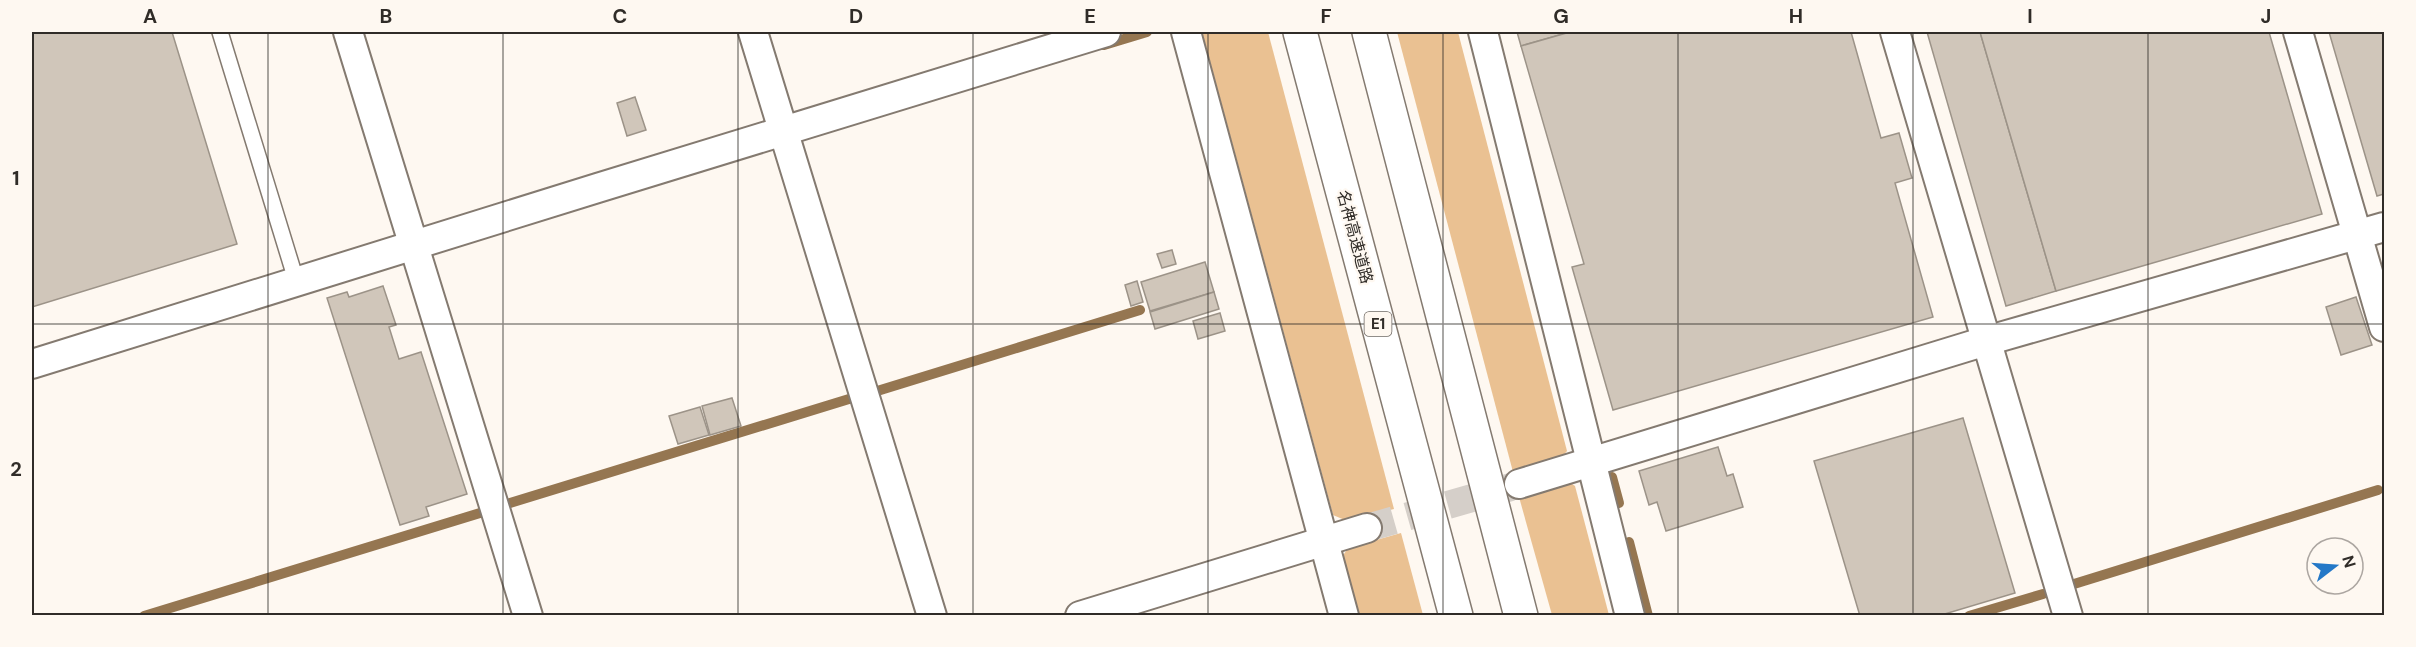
<svg xmlns="http://www.w3.org/2000/svg" width="2416" height="647" font-family="'DM Sans','Noto Sans JP',sans-serif">
  <style>
    .green { fill: #eac192 }
    .lines { fill: none; stroke-linecap: round; stroke-linejoin: round }
    .stream { stroke: #957651; stroke-width: 10 }
    .building { fill: #d0c6ba; stroke: #9c9388; stroke-width: 1.5 }
    .minor-tunnel { stroke: #d5cfc9; stroke-width: 28; stroke-dasharray: 28 14; stroke-linecap: butt }
    .service-casing { stroke: #847a70; stroke-width: 18 }
    .minor-casing { stroke: #847a70; stroke-width: 32 }
    .motorway-casing { stroke: #847a70; stroke-width: 36 }
    .service { stroke: #fff; stroke-width: 15 }
    .minor { stroke: #fff; stroke-width: 28 }
    .motorway { stroke: #fff; stroke-width: 33 }
    .grid { fill: none; stroke: #302c28; stroke-width: 1.5; stroke-opacity: 0.55 }
    .labels { text-anchor: middle; dominant-baseline: central; stroke-width: 4.5; stroke-linejoin: round; paint-order: stroke }
    .shield { fill: #fef8f1; stroke: #6e6964; stroke-width: 1.5 }
    .shield-label { font-size: 15px; font-weight: bold; fill: #302c28 }
    .street-label { font-size: 16px; fill: #302c28; stroke: #fef8f1 }
    .neatline { fill: none; stroke: #302c28; stroke-width: 2 }
    .grid-label { font-size: 20px; text-anchor: middle; font-weight: bold; fill: #302c28 }
  </style>
  <rect width="100%" height="100%" fill="#fef8f1"/>
  <g class="green">
    <polygon points="1202,32 1268,32 1394,509 1347,521 1333,515"/>
    <polygon points="1397,32 1458,32 1567,451 1562,457 1513,472"/>
    <polygon points="1569,482 1575,486 1609,615 1552,615 1519,497"/>
    <polygon points="1401,533 1423,615 1359,615 1342,557 1348,548"/>
  </g>
  <g class="lines">
    <g class="stream">
      <polyline points="1104,45 1147,32"/>
      <polyline points="874,392 1140,310"/>
      <polyline points="1612,477 1619,503"/>
      <polyline points="510,503 849,399"/>
      <polyline points="1629,542 1648,616"/>
      <polyline points="2074,584 2378,490"/>
      <polyline points="144,616 480,513"/>
      <polyline points="1969,616 2043,594"/>
    </g>
  </g>
  <g class="building">
    <polygon points="32,32 172,32 237,244 32,307"/>
    <polygon points="1517,32 1570,32 1521,46"/>
    <polygon points="1570,32 1851,32 1881,138 1899,133 1912,178 1895,183 1933,317 1613,410 1572,267 1584,264 1521,46"/>
    <polygon points="1927,32 1980,32 2056,291 2006,306"/>
    <polygon points="1980,32 2269,32 2322,214 2056,291"/>
    <polygon points="2329,32 2384,32 2384,194 2377,196"/>
    <polygon points="635,97 646,130 627,136 617,103"/>
    <polygon points="1172,250 1176,264 1162,268 1157,254"/>
    <polygon points="1205,262 1214,292 1150,311 1141,282"/>
    <polygon points="1137,281 1143,302 1131,306 1125,285"/>
    <polygon points="383,286 396,325 389,327 399,359 421,352 467,494 426,507 429,516 400,525 327,298 347,292 349,297"/>
    <polygon points="1214,292 1219,309 1155,329 1150,312"/>
    <polygon points="2356,297 2372,345 2341,355 2326,307"/>
    <polygon points="1220,313 1225,331 1198,339 1193,321"/>
    <polygon points="732,398 741,426 710,435 702,406"/>
    <polygon points="700,407 709,435 678,444 669,416"/>
    <polygon points="1963,418 2015,593 1938,616 1860,616 1814,461"/>
    <polygon points="1718,447 1727,476 1733,474 1743,507 1666,531 1657,502 1649,505 1639,471"/>
  </g>
  <g class="lines">
    <polyline class="minor-tunnel" points="1367,528 1511,487"/>
    <defs>
      <polyline id="service" points="220,32 296,280"/>
      <g id="minor">
        <polyline points="348,32 528,616"/>
        <polyline points="753,32 932,616"/>
        <polyline points="1186,32 1344,616"/>
        <polyline points="1483,32 1630,616"/>
        <polyline points="1895,32 2068,616"/>
        <polyline points="2298,32 2384,327"/>
        <path d="M32 364C389 251 748 142 1106 32"/>
        <polyline points="1519,484 1986,341 2384,227"/>
        <polyline points="1080,616 1367,528"/>
      </g>
      <g id="motorway">
        <polyline points="1300,32 1456,616"/>
        <polyline points="1369,32 1521,616"/>
      </g>
    </defs>
    <use href="#service" class="service-casing"/>
    <use href="#minor" class="minor-casing"/>
    <use href="#motorway" class="motorway-casing"/>
    <use href="#service" class="service"/>
    <use href="#minor" class="minor"/>
    <use href="#motorway" class="motorway"/>
  </g>
  <path class="grid" d="M268 32V616M503 32V616M738 32V616M973 32V616M1208 32V616M1443 32V616M1678 32V616M1913 32V616M2148 32V616M32 324H2384"/>
  <g class="labels">
    <rect class="shield" x="1364.5" y="312" width="27" height="24" rx="4.5"/>
    <g class="shield-label">
      <text x="1378" y="324">E1</text>
    </g>
    <g class="street-label">
      <text transform="translate(1355 237) rotate(75)">名神高速道路</text>
    </g>
  </g>
  <rect width="2416" height="647" fill="none" stroke="#fef8f1" stroke-width="66"/>
  <g transform="translate(2335 566) rotate(73)"><circle r="28" fill="#fef8f1" stroke="#aca6a1" stroke-width="1.5"/>
  <path d="M0-4.5L10 22L0 15L-10 22Z" fill="#2478c7"/>
  <text y="-9" font-size="16" font-weight="bold" text-anchor="middle" fill="#302c28">N</text>
  </g>
  <rect x="33" y="33" width="2350" height="581" class="neatline"/>
  <g class="grid-label">
    <text x="150" y="23">A</text>
    <text x="386" y="23">B</text>
    <text x="620" y="23">C</text>
    <text x="856" y="23">D</text>
    <text x="1090" y="23">E</text>
    <text x="1326" y="23">F</text>
    <text x="1561" y="23">G</text>
    <text x="1796" y="23">H</text>
    <text x="2030" y="23">I</text>
    <text x="2266" y="23">J</text>
    <text x="16" y="185">1</text>
    <text x="16" y="476">2</text>
  </g>
</svg>
